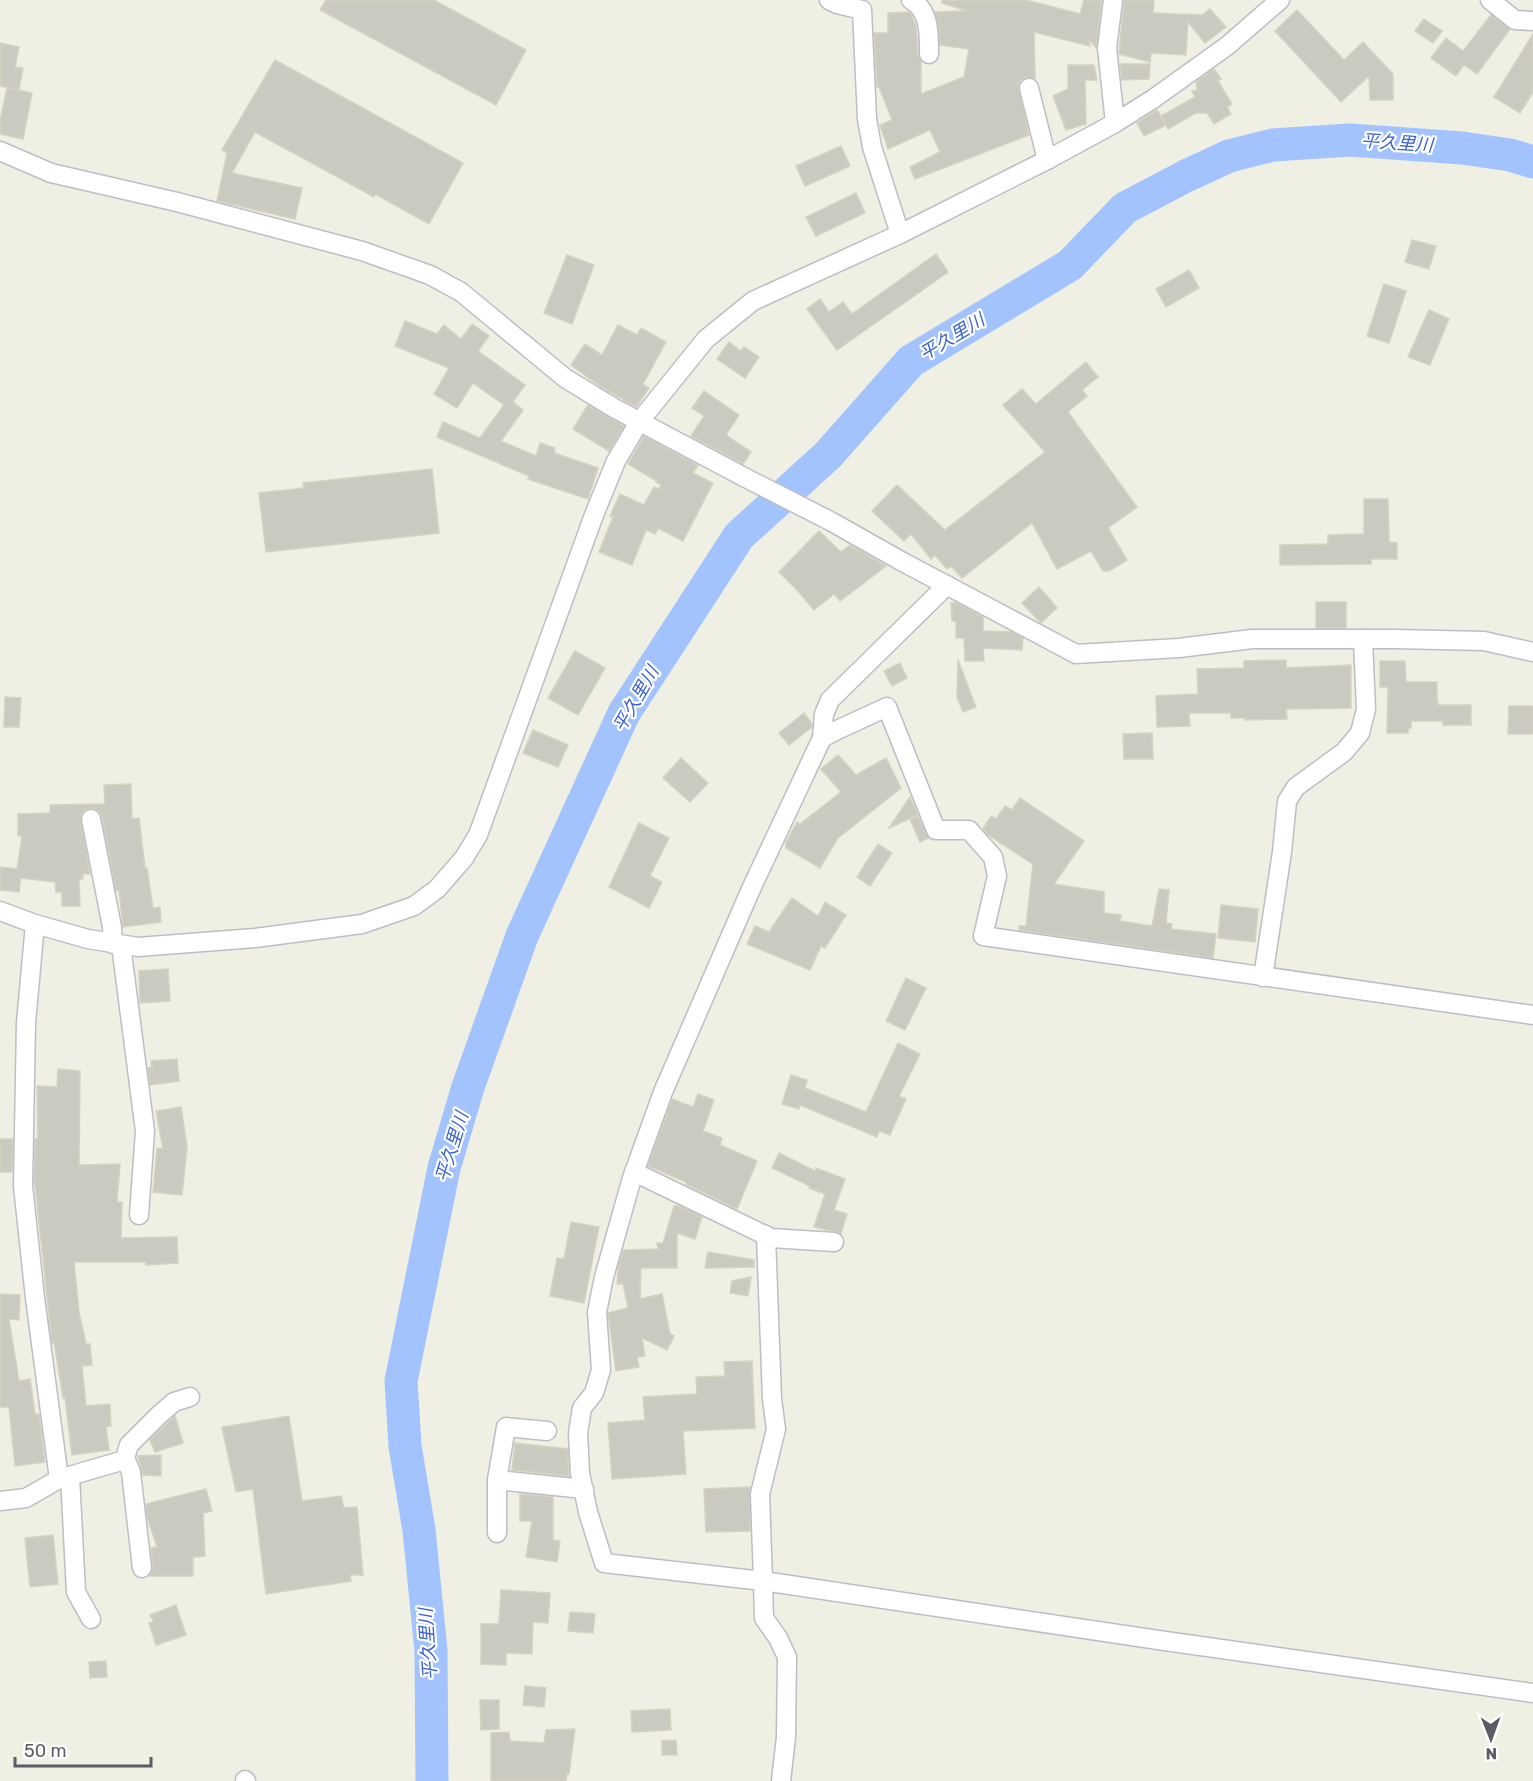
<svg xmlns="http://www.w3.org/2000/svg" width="1533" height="1781" font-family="Rubik,'Noto Sans JP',sans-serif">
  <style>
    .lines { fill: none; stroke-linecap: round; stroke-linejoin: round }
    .river { stroke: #a3c3ff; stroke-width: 33 }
    .building { fill: #cacac0; stroke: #d5d3c0; stroke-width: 1.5 }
    .minor-casing { stroke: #bdbec5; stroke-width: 21 }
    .minor { stroke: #fff; stroke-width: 18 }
    .labels { text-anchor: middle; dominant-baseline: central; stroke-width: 4.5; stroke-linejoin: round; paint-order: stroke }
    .water-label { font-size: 18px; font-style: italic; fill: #3961cf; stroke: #fff }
  </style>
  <rect width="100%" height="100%" fill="#efefe3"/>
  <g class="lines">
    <polyline class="river" points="432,1781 431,1651 419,1530 405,1446 401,1381 444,1168 468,1087 522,936 624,713 739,536 828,455 911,361 1070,265 1125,208 1186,176 1229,156 1273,145 1350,140 1462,148 1510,155 1533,162"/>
  </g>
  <g class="building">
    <polygon points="326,0 434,0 526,50 496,105 320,10"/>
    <polygon points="942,0 1026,0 1080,14 1084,0 1102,0 1096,48 1089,39 1090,46 1034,32 1035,79 1026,77 1021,80 1018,85 1029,135 915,179 910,167 940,152 930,130 888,149 880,125 892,120 879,87 877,87 874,33 888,33 888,13 909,12 912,16 916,26 918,55 921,61 921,94 964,77 969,49 940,45 939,29 935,12 967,11 942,3"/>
    <polygon points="1124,0 1154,0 1153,13 1202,15 1210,9 1226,27 1205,43 1188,22 1186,55 1151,53 1150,62 1119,54"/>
    <polygon points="1297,10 1344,60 1363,42 1393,74 1393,100 1370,100 1369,76 1341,102 1275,31"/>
    <polygon points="1491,15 1510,29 1477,74 1464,65 1456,76 1431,58 1446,38 1463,51"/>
    <polygon points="1424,19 1442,31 1433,43 1415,31"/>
    <polygon points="1533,34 1533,92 1520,113 1494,97"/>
    <polygon points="0,43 19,47 15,67 23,68 19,90 0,86"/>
    <polygon points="275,60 463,163 429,224 375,194 374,197 255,132 232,173 302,188 295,219 217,201 227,153 222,150"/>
    <polygon points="1120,64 1150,64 1149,79 1122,80"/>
    <polygon points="1068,65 1094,65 1097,80 1085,80 1086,124 1066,130 1053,96 1068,89"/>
    <polygon points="1214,69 1221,79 1218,81 1232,104 1227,107 1231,114 1214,124 1207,113 1196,113 1168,129 1161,116 1195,97 1192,91 1197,90 1196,82"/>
    <polygon points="7,88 32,93 23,139 0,134 0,121"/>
    <polygon points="1157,110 1166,125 1144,136 1137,123"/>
    <polygon points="841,146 850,166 805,186 796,166"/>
    <polygon points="856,193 865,213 816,236 806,217"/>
    <polygon points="1412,240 1436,246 1429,269 1405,262"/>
    <polygon points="936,254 948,272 837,350 807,309 820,299 829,312 843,302 852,314"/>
    <polygon points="567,255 594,265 572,324 544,313"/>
    <polygon points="1189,270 1199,288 1166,307 1156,289"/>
    <polygon points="1384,284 1406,291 1389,343 1367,336"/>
    <polygon points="1429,310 1449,319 1430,365 1408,357"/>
    <polygon points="405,321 437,334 444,325 461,339 472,324 489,336 478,351 525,385 513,402 523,410 501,441 536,456 540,443 555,448 554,453 598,468 588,499 528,479 529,476 437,437 443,422 480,438 504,405 473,383 457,408 434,394 449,368 395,346"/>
    <polygon points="618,325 637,335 641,328 666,342 643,384 649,388 636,407 600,386 571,365 585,344 602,355"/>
    <polygon points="729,342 741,351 744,347 759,357 745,378 717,359"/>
    <polygon points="1086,362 1098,377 1082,390 1087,396 1068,412 1137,507 1108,528 1127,560 1109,571 1103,571 1091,551 1057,569 1032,523 962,578 951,566 947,569 935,555 931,559 911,534 904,541 872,511 897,485 945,530 1045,452 1003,405 1022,389 1036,404"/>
    <polygon points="704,391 739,415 726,435 751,452 743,464 691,436 704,416 692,408"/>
    <polygon points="588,405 624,426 609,451 573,429"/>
    <polygon points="644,436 698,465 693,473 713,483 683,541 658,528 655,534 646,530 632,565 599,552 613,517 610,516 620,494 644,505 654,487 659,489 661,485 656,482 657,481 628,464"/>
    <polygon points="432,469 439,533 266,552 259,493 304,488 303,483"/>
    <polygon points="1364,499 1388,499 1389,542 1397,543 1397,559 1371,559 1371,564 1280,565 1280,545 1328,544 1328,535 1364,534"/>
    <polygon points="819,531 841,552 850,545 886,566 840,601 834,594 814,610 798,591 779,572"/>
    <polygon points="1039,587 1057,608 1041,623 1022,603"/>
    <rect x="1316" y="602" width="30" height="26"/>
    <polygon points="951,603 957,603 983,617 983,631 1012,632 1023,638 1022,650 983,648 984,661 965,661 964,638 956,638 956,621 952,621"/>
    <polygon points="575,651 605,668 578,715 548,698"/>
    <polygon points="958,660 976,707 963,712 957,697"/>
    <polygon points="1286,660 1286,668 1351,665 1351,708 1286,709 1287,719 1245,720 1245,718 1231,718 1231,713 1189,713 1190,726 1157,727 1156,696 1198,694 1197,669 1244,668 1244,661"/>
    <polygon points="1380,661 1405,661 1406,682 1437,682 1437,702 1438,701 1438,705 1471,705 1471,725 1443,725 1443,721 1411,721 1411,728 1408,728 1408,733 1387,733 1388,687 1380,687"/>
    <polygon points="900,663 907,678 892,686 884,671"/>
    <polygon points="5,697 21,698 19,727 4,727"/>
    <polygon points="1509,706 1533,706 1533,734 1508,734"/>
    <polygon points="804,713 812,724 812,727 789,745 779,733"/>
    <polygon points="533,730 568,745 558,767 523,753"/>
    <polygon points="1152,733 1153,759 1124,759 1123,734"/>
    <polygon points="838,755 856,775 886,758 901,788 838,838 820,868 786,848 786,842 797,822 800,824 841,792 821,769"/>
    <polygon points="681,758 708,783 690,802 663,778"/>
    <polygon points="131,784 132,819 139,818 145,868 147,868 153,908 160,907 161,922 123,927 119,890 116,891 102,817 99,811 94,808 84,810 80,816 90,874 83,874 83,879 79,879 80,906 62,906 62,892 56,892 55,882 21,878 19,892 0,890 0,867 17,869 22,836 18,836 18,814 50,813 50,805 105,804 104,785"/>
    <polygon points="910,797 918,815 889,828"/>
    <polygon points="1020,798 1084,841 1054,884 1104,892 1104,913 1121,915 1120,921 1152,926 1159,889 1169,890 1166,923 1172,924 1171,929 1216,934 1213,958 1019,930 1019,926 1026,926 1033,864 988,835 983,829 991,816 996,819 1005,806 1012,810"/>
    <polygon points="918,816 929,838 920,842 910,819"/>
    <polygon points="639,823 669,838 650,876 662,882 649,908 609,887"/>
    <polygon points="878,844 892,853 870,886 857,877"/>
    <polygon points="792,898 818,916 825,902 846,915 825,948 821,946 810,970 747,944 755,926 769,932"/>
    <polygon points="1221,905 1258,909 1255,942 1218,938"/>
    <polygon points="168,969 170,1001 140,1003 139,971"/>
    <polygon points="906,978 926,988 905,1030 886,1021"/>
    <polygon points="898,1043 920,1054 899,1096 906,1099 890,1135 879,1131 877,1137 800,1105 799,1109 782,1104 791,1075 807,1080 805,1088 866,1112"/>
    <polygon points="177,1059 179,1081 150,1085 148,1068 152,1067 151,1061"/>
    <polygon points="58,1069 80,1071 79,1165 120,1164 117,1202 122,1202 121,1238 177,1237 178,1263 146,1265 146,1262 74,1262 79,1312 86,1344 90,1344 92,1365 82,1366 86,1406 110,1404 111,1426 106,1427 109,1450 72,1455 65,1397 63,1398 54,1342 52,1343 34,1176 35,1139 38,1139 37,1086 57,1087"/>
    <polygon points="698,1094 714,1100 703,1131 722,1138 720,1145 757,1161 737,1209 686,1184 686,1182 648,1166 672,1099 693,1107"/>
    <polygon points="181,1107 187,1147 182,1195 153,1192 157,1148 163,1149 156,1111"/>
    <polygon points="0,1139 13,1139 12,1172 0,1172"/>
    <polygon points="779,1153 815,1171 816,1168 845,1179 834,1210 847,1214 841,1233 814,1227 825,1194 809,1188 810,1186 772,1168"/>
    <polygon points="674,1206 678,1206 702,1217 695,1239 677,1233 677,1268 641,1268 640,1299 662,1294 670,1334 674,1336 667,1350 642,1338 645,1356 637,1357 639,1367 616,1371 608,1313 628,1308 623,1284 617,1284 618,1269 623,1250 658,1249 657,1243 663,1243"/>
    <polygon points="571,1222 599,1227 584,1303 550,1296 557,1258 564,1259"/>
    <polygon points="708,1252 754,1260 754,1267 705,1268"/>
    <polygon points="751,1277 748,1296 730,1293 732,1281"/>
    <polygon points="0,1294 20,1295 19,1320 9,1319 19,1381 30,1379 35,1414 39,1414 45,1462 15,1466 9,1407 0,1407"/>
    <polygon points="752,1361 755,1428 683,1431 686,1474 612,1479 608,1423 645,1420 643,1397 697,1394 696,1377 725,1376 724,1362"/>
    <polygon points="175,1416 183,1443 155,1452 150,1440"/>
    <polygon points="289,1416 302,1501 341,1496 344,1508 357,1507 363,1575 350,1575 351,1581 266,1594 253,1489 236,1492 222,1427"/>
    <polygon points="515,1443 568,1449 569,1476 512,1470"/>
    <polygon points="161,1455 161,1476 143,1475 138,1456"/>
    <polygon points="750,1487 750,1531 706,1532 704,1489"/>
    <polygon points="206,1489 212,1511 203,1513 205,1556 193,1557 193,1576 150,1576 153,1567 151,1548 157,1547 147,1517 146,1504"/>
    <polygon points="520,1494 553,1497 553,1540 560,1541 557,1562 526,1557 532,1521 520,1521"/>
    <polygon points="53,1535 58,1584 30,1587 25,1538"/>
    <polygon points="501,1590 550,1593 548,1623 533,1622 532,1654 506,1653 506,1665 481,1664 481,1624 499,1624"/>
    <polygon points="176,1605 186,1635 156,1645 149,1623 154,1622 150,1615"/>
    <polygon points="570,1612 595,1614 593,1633 568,1631"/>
    <polygon points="106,1661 107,1677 90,1678 89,1662"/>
    <polygon points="525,1686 546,1688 544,1707 523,1705"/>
    <polygon points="480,1700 499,1700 499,1729 481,1730"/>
    <polygon points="670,1709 671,1730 632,1732 631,1711"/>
    <polygon points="575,1729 569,1774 567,1774 566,1781 491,1781 491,1733 509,1732 510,1741 544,1743 546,1730"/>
    <polygon points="676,1740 677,1755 662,1755 662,1741"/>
  </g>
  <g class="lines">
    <defs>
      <g id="minor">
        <polyline points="829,0 837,4 862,10 867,119 872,147 900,234"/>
        <path d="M911 0C930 10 929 35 929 54"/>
        <polyline points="1113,0 1107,48 1115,123"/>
        <polyline points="1490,0 1515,20 1533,21"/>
        <polyline points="1029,88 1047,160"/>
        <polyline points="0,151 51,173 177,202 362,251 430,275 461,292 565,378 614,408 742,476 832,522 901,561 1076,654 1179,648 1252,639 1395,639 1484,641 1533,652"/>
        <polyline points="947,585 830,700 824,714 822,738 751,889 663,1092 632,1178 604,1277 597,1312 601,1370 594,1393 582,1408 578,1433 580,1473 588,1512 604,1563 763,1581 1165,1641 1533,1693"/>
        <polyline points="822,738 833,732 887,707 936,830 969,830 993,857 997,876 983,936 1533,1015"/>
        <polyline points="91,819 112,927 113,944"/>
        <polyline points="0,911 35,924 88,939 138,947 255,938 362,924 414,906 437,889 464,858 478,835 594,515 616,461 639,422 706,339 753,301 900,234 1047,160 1115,123 1153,99 1227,46 1280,0"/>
        <polyline points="35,924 26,1023 23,1186 35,1298 59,1479"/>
        <polyline points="121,945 145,1131 139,1215"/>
        <polyline points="1263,977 1282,852 1287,801 1296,787 1344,752 1360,733 1366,709 1363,639"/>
        <polyline points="634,1172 771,1238 834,1242"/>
        <polyline points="766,1235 772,1399 776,1429 760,1494 763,1581 764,1618 778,1638 787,1657 786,1737 781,1781"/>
        <polyline points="125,1458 131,1472 142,1568"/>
        <polyline points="70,1476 76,1592 91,1619"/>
        <polyline points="497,1480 584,1489"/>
        <polyline points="0,1501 26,1498 59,1479 121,1461 125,1458 129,1445 159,1415 174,1402 190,1397"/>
        <polyline points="497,1533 497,1480 506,1427 547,1431"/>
        <polyline points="245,1780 246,1781"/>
      </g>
    </defs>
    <use href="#minor" class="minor-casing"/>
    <use href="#minor" class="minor"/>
  </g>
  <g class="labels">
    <g class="water-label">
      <text transform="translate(1397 143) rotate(4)">平久里川</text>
      <text transform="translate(952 337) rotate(-31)">平久里川</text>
      <text transform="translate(636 699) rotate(-60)">平久里川</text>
      <text transform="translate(452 1147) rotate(-73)">平久里川</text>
      <text transform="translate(428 1644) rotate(-94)">平久里川</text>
    </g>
  </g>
  <g transform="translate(1491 1739) rotate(179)" stroke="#ffffff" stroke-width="4.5" paint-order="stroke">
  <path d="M0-4.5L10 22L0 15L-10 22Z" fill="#5b5d65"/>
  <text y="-9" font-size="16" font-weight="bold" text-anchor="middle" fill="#5b5d65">N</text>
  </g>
  <path d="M15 1757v9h136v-9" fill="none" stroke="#5b5d65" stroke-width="3"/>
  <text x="24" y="1757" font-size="18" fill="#5b5d65" stroke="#ffffff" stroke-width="4.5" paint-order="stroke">50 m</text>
</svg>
